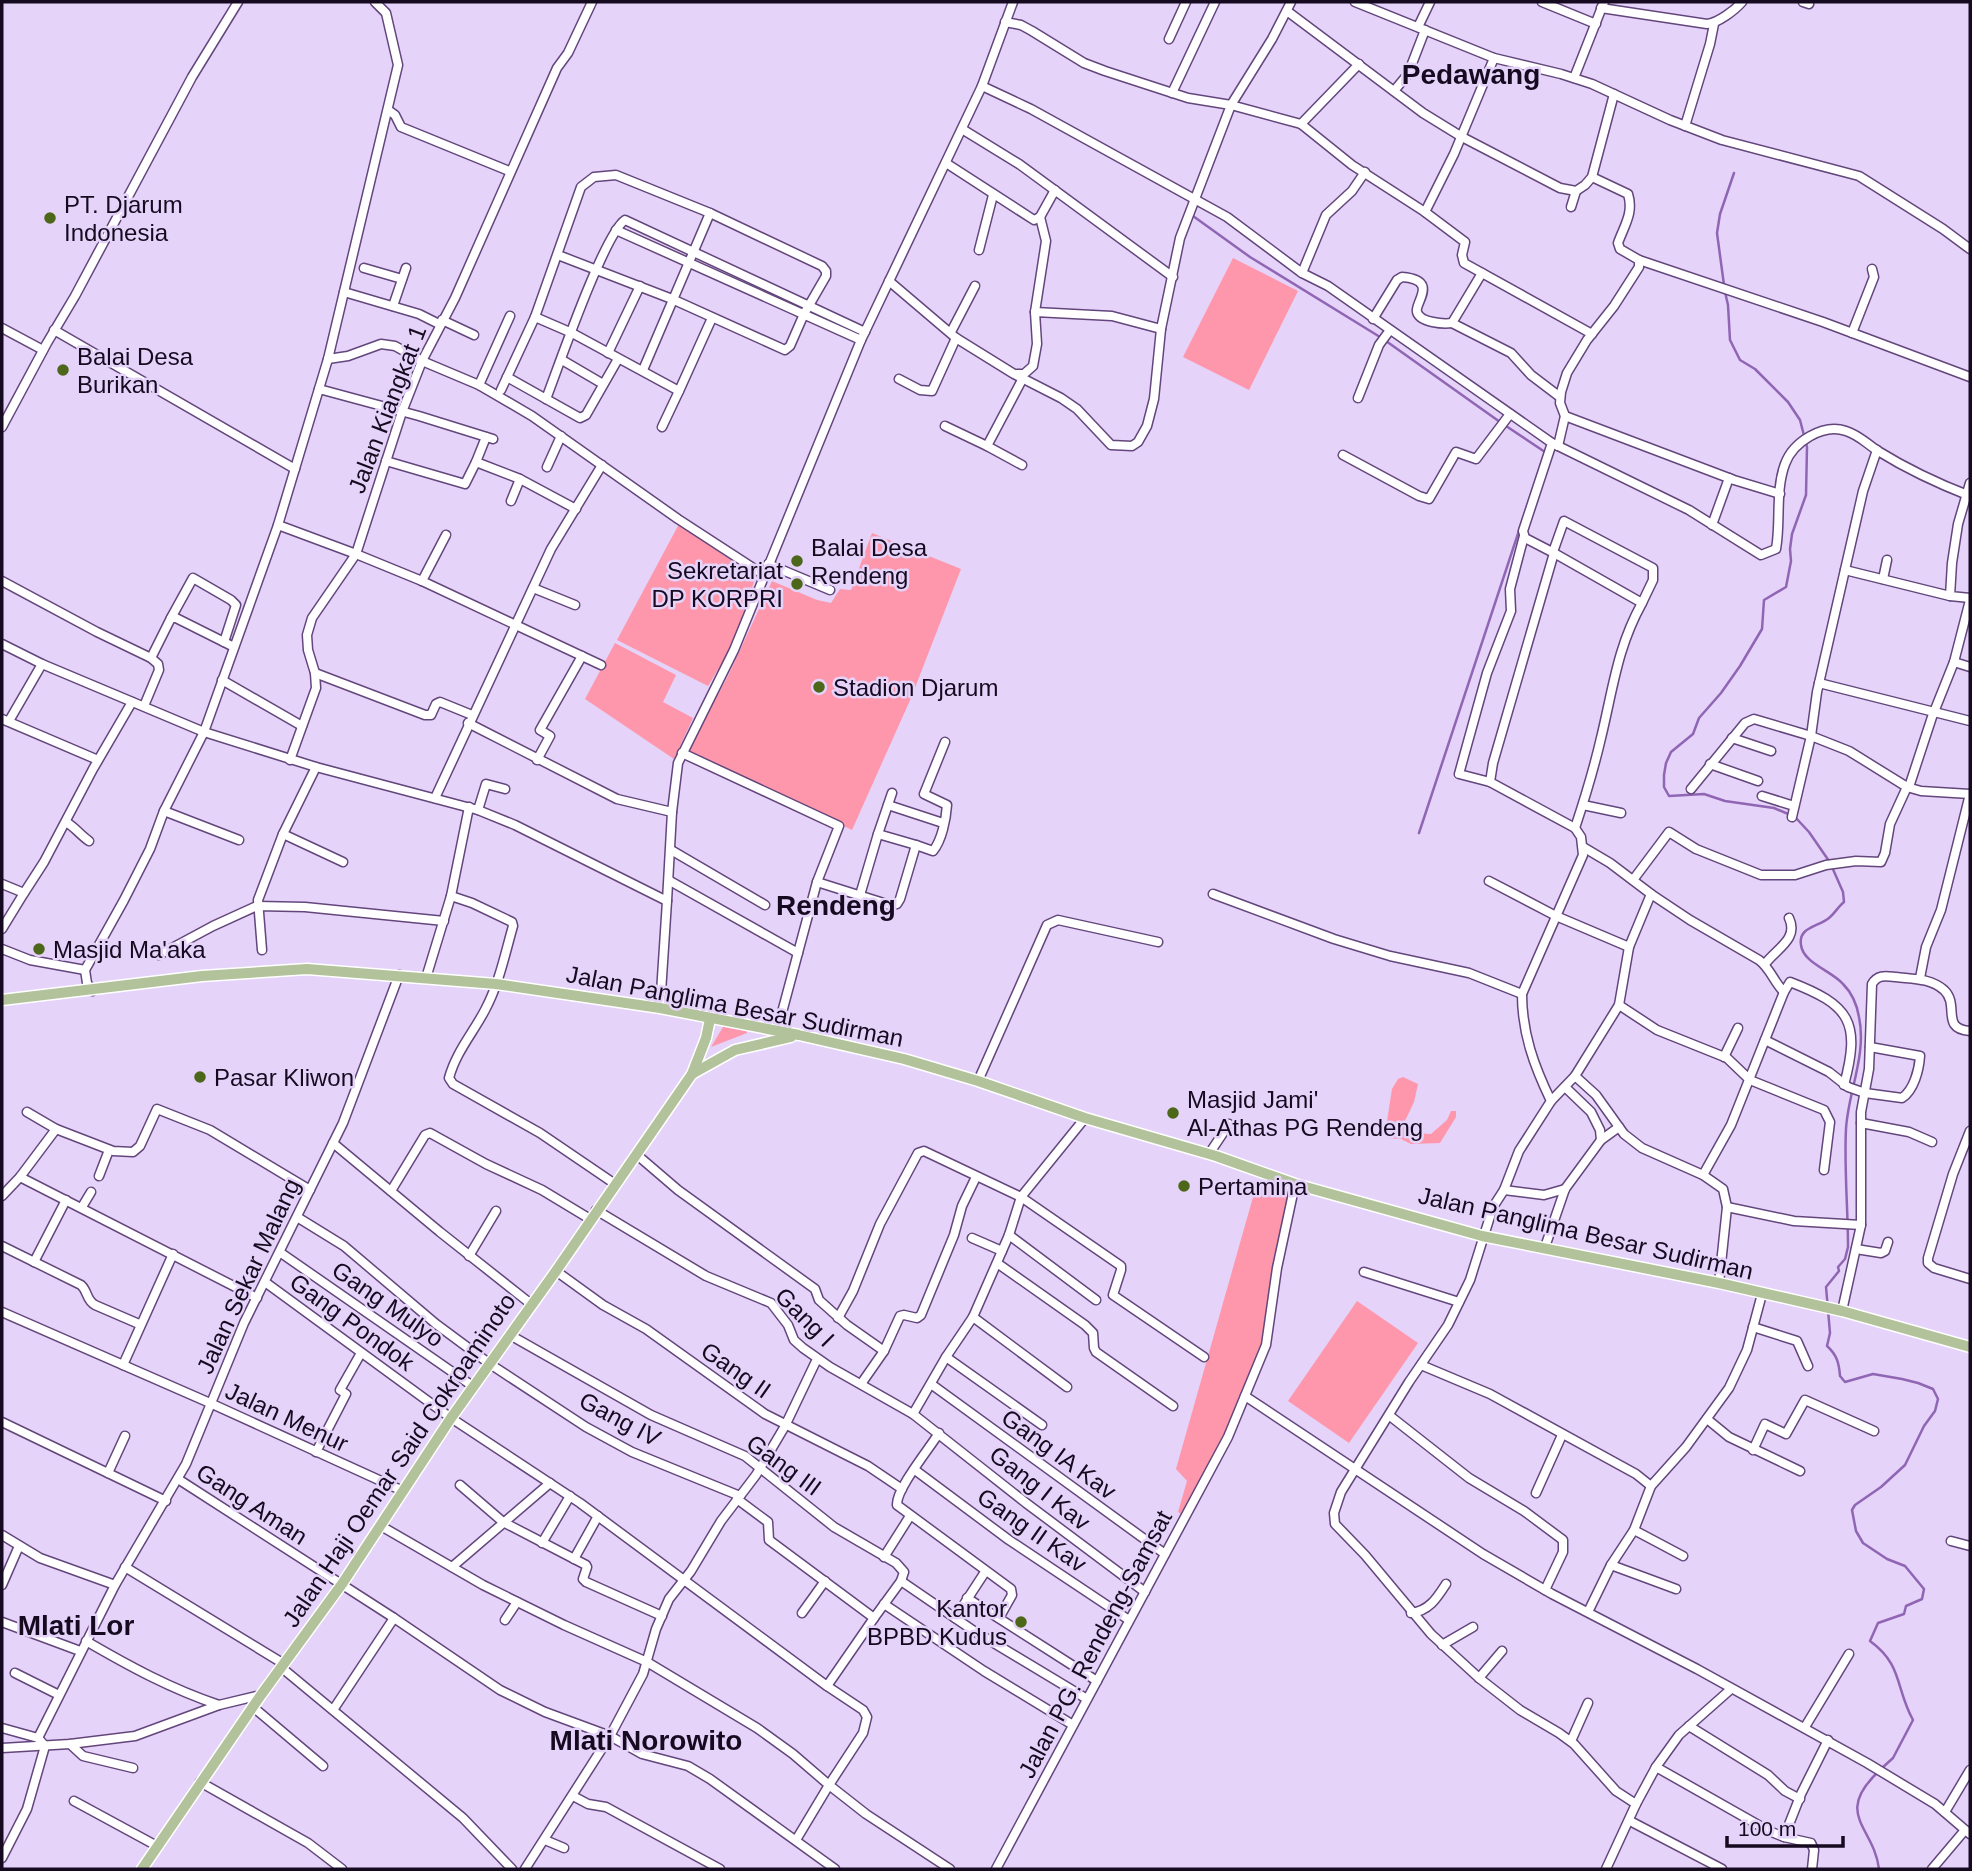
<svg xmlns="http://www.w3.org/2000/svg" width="1972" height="1871" font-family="Arial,sans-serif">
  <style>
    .green { fill: #fe97ab }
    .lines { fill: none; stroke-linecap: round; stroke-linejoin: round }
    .stream { stroke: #9066b4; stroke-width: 2.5 }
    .minor-casing { stroke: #63467c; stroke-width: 11 }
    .major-casing { stroke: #fff; stroke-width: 13 }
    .minor { stroke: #fff; stroke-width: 8 }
    .major { stroke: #b2c29a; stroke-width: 10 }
    .poi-dot { fill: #4c671a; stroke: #e5d3f9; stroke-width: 2.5 }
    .labels { text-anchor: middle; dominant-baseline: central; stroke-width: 5; stroke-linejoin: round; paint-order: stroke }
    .poi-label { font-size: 24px; fill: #160a20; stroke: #e5d3f9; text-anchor: start }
    .street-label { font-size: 24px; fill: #160a20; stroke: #e5d3f9 }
    .quarter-label { font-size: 28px; font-weight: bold; fill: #160a20; stroke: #e5d3f9 }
  </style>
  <rect width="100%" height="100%" fill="#e5d3f9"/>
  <g class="green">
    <polygon points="1233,258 1298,291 1249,390 1183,357"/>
    <polygon points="679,524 756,576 733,645 708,686 617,640"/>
    <polygon points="872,533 961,569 911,698 852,830 687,751 728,676 772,581 817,600 831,603 840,589 851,590"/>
    <polygon points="615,643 676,675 663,702 693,718 674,759 585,699"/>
    <polygon points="727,1024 746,1029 747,1033 711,1047 723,1027"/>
    <polygon points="1403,1077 1418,1084 1414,1102 1404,1123 1413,1133 1431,1134 1447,1120 1451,1111 1456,1111 1456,1117 1440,1143 1411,1144 1401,1139 1387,1138 1385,1134 1392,1089 1398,1079"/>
    <polygon points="1257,1183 1293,1194 1270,1325 1245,1396 1186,1517 1178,1512 1187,1481 1176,1469"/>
    <polygon points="1357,1301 1418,1343 1349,1443 1288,1401"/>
  </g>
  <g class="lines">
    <g class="stream">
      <polyline points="1193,216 1250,257 1380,337"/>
      <polyline points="1724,285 1717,233 1720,214 1734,173"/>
      <polyline points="1725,292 1728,305 1730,340 1740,360 1755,369 1788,402 1800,420 1807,447 1806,495 1792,534 1790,549 1791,561 1786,587 1764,600 1762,629 1740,666 1721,693 1699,718 1693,734 1671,752 1666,763 1664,775 1664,787 1669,796 1704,794 1725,801 1774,808 1795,817 1809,832 1829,861"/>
      <polyline points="1386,341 1500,422"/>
      <polyline points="1419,833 1545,452 1506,426"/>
      <path d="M1832 867 1843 892 1844 902C1838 907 1834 914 1829 918 1818 927 1798 927 1801 945 1803 963 1832 971 1843 984 1852 993 1857 1005 1859 1017 1867 1055 1848 1092 1846 1129 1844 1168 1848 1208 1848 1247L1845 1259 1838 1267 1839 1271 1826 1287 1830 1333 1827 1346C1837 1355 1839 1363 1840 1376L1845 1382 1873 1374 1902 1379 1918 1383 1933 1389 1938 1399 1935 1411 1924 1426 1905 1465 1881 1487 1855 1505 1852 1510 1856 1531 1863 1543 1887 1559 1905 1566 1924 1589 1922 1599 1906 1606 1904 1614 1878 1623 1870 1641C1903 1665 1895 1687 1913 1720L1893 1758 1882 1768"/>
      <path d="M1877 1773C1834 1815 1874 1827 1879 1869"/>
    </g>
    <defs>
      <g id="minor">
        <polyline points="1355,2 1494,58 1561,74 1592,84 1670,120 1722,140 1859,176 1943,229 1970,249"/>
        <polyline points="1542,2 1596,24"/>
        <polyline points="1803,2 1809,4"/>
        <path d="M1601 8 1707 24C1718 23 1735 10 1742 2"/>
        <polyline points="1287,11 1423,113 1462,137 1560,188 1576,191 1585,185 1592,177 1614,94"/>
        <polyline points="1005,22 1021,25 1032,31 1084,63 1105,71 1188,98 1231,105 1301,124 1352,165 1425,212 1465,242 1462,255 1464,263 1592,334"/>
        <polyline points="1418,27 1430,2"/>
        <polyline points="1169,39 1186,2"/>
        <polyline points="1574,78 1604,2"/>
        <path d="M982 86 1031 109 1227 217 1302 273 1328 286 1552 443 1523 531 1525 538 1554 553 1493 763 1490 782 1575 828 1581 837 1583 855 1522 994C1522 1033 1534 1066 1551 1101L1519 1151 1504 1190 1493 1207 1470 1280 1448 1325 1409 1382 1341 1492 1334 1513 1335 1524 1365 1555 1431 1634 1479 1678 1520 1710 1559 1733 1574 1744 1616 1791 1636 1804 1606 1869"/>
        <polyline points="1394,91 1408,74 1425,30"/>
        <polyline points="1172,93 1215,2"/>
        <polyline points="388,110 395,115 401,127 509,171"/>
        <polyline points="1301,124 1359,64"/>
        <polyline points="1685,126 1710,44 1714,24"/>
        <polyline points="962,129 1019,164 1173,277"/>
        <polyline points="946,163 1034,220 1040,217 1055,190"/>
        <polyline points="1571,207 1576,191"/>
        <polyline points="1425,212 1454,154 1494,58"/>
        <polyline points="616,230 861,340"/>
        <polyline points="979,250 993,195"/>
        <polyline points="1639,260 1823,322 1970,377"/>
        <polyline points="364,268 402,279"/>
        <polyline points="1302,273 1326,215 1352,191 1365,172"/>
        <polyline points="889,281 956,338 1014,374 1061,398 1077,409 1111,445 1132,446 1138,442 1147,426 1154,399 1161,329 1180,238 1231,105 1272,39 1291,2"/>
        <polyline points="344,292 419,314 439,324"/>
        <polyline points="393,306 406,268"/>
        <polyline points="1035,312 1046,241 1040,217"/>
        <polyline points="535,317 572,333 679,391 712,318"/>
        <path d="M1373 319 1397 280 1402 277C1440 280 1414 303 1417 312 1420 323 1444 324 1452 323L1482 273"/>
        <polyline points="442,320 474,335"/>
        <polyline points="1452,323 1511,353 1531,375 1560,397"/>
        <polyline points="2,328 43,350"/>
        <polyline points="54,330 295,469"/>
        <polyline points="951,332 975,286"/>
        <polyline points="1852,333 1874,277 1872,269"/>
        <polyline points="608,353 640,286"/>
        <polyline points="328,359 348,356 381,344 395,346 422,361 479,385 532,416 678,519 764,575"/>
        <polyline points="562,360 603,384"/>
        <polyline points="643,370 710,213"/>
        <polyline points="1017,374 1024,374 1033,366 1037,344 1035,312 1112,316 1161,329"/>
        <polyline points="507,377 580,418 586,415 618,359"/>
        <polyline points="899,379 920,390 932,391 956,338"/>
        <polyline points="479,385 510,316"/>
        <polyline points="319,389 419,416 493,439"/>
        <polyline points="501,390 535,317 581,187 594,177 616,175 710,213 822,266 826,271 826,276 804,314 790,346 785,350 672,299 558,255"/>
        <polyline points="1358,398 1379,345 1390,330"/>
        <path d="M546 399C558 368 604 234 625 220L865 332"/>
        <polyline points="1565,416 1734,480 1780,494"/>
        <polyline points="945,426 987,446"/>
        <polyline points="2,427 47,343 75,296 192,77 238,2"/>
        <polyline points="662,427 679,391"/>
        <polyline points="486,437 476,462 520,479 576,509"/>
        <path d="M1552 443 1689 510 1761 555 1776 549C1781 522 1775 491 1785 464 1793 442 1823 423 1846 431 1859 435 1867 444 1878 451 1907 469 1939 484 1970 496"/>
        <path d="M1558 446 1565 416 1560 403 1561 392 1567 373 1587 340 1614 306 1639 267V260L1620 249 1618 243C1624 226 1634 213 1628 194L1592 177"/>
        <polyline points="1877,450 1863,491 1817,692 1811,736 1849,751 1907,787 1921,791 1970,794"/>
        <polyline points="1343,455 1419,496 1429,499 1456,452 1476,459 1510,414"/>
        <polyline points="386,461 465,484 476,462"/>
        <polyline points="1022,465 987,446 1023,378"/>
        <polyline points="547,467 561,436"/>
        <polyline points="1970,483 1958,524 1952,563 1950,596 1970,598"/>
        <polyline points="511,501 520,479"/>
        <polyline points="278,525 356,554 422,581 601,665"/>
        <polyline points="1712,525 1729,478"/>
        <polyline points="1553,552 1564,521 1653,568 1653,580 1642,603"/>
        <path d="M1554 553 1642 603C1617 648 1613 689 1601 738 1594 768 1585 798 1575 828"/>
        <polyline points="768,564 830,590"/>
        <polyline points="1845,570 1950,596"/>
        <polyline points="1883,579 1887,560"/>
        <polyline points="2,581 97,632 151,658"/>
        <polyline points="422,581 446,535"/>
        <polyline points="533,588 575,605"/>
        <polyline points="1970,600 1954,662 1970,667"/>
        <polyline points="171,618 193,578 231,600 236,605 224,642"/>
        <polyline points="2,644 42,664 204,732 316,767 478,810 515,825 667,901 660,1008"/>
        <polyline points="315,673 425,715 431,715 436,704 440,702 472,715"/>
        <polyline points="222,680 302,726"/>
        <polyline points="1819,683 1970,721"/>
        <polyline points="144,706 159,670 158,664 151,658 171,618 176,618 234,647"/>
        <polyline points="2,719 98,760"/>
        <polyline points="9,721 42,664"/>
        <polyline points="468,723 617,799 672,812"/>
        <polyline points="1732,738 1771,751"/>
        <polyline points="682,753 839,826 817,882 777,1031"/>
        <polyline points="290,760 316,688 315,673 308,650 307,635 312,618 356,554 402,412 422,361 455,298 557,68 568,53 592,2"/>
        <polyline points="537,760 550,736 540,730 582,656"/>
        <polyline points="1710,764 1758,781"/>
        <polyline points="1490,782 1459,774 1487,673 1511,611 1510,589 1524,536"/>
        <polyline points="1909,787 1932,717 1954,662"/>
        <polyline points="1691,789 1745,723 1754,719 1811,736 1792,817"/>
        <polyline points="1762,796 1794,806"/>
        <polyline points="435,798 551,549 602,465"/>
        <polyline points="888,805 943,823"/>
        <polyline points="1583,805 1621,813"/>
        <polyline points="478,810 486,784 505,789"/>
        <polyline points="164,811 239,840"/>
        <path d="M66 822C76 828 80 835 89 841"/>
        <polyline points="283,834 343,862"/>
        <path d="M916 845 933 851C942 840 946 819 947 805L924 794 945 742"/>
        <polyline points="671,850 765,905"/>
        <polyline points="1633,880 1669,832 1696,849 1761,875 1795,875 1826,865 1856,861 1881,862 1885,853 1890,824 1907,787"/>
        <polyline points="670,881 798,953"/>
        <polyline points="1489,881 1556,916 1629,947"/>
        <polyline points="817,882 890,905 897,904 900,899 916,845 878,834 892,793"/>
        <polyline points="2,884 24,893 44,862 93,769 132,702"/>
        <polyline points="1213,894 1334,939 1390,956 1469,973 1522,994"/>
        <path d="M1651 894 1690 920 1759 960C1770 968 1774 982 1784 992L1790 982C1850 1005 1861 1022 1844 1085"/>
        <polyline points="860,895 878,834"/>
        <path d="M451 896 472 903 512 922 513 926C505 954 499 984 485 1010 473 1033 456 1052 449 1078L453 1084 540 1133 615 1184"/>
        <polyline points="667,901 672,812 678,763 734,650 861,340 982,86 1013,2"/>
        <polyline points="2,929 24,893"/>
        <polyline points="2,949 30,960 85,970"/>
        <polyline points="262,950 258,900 283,834 316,767"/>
        <polyline points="159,955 213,926 257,906 305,907 444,921"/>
        <path d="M1765 964C1776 949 1799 939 1789 918"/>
        <polyline points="426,978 451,896 469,807"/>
        <polyline points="1920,978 1926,947 1941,910 1970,794"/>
        <polyline points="92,991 87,983 85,970 124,900 150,849 164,811 204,732 278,525 328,359 398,65 386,13 375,2"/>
        <polyline points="1619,1005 1657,1030 1727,1058 1750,1080 1824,1110 1830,1122 1824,1170"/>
        <path d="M1765 1040 1829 1072 1848 1087 1865 1093 1902 1098C1914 1090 1919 1070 1920 1056L1870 1047"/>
        <polyline points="1724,1057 1738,1028"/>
        <polyline points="1575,1076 1619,1005 1629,947 1651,894 1610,863 1583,847"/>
        <polyline points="978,1081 1047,925 1058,920 1158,942"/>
        <polyline points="1551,1101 1575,1076 1596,1095 1624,1134 1642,1148 1703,1175 1723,1189 1727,1207 1719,1283"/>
        <polyline points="1861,1123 1909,1132 1932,1142"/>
        <polyline points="56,1129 113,1151 133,1152 140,1146 157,1109 210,1130 310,1190"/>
        <polyline points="1970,1131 1953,1174 1928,1258 1928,1263 1934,1268 1970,1279"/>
        <polyline points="1601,1140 1619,1127"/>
        <polyline points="333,1143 440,1232 531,1304"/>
        <polyline points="636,1154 678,1190 815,1289 819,1300 847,1325 884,1351"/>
        <polyline points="1209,1154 1229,1124"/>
        <polyline points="1703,1175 1731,1125 1784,992"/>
        <polyline points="99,1176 109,1150"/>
        <polyline points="20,1177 257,1298"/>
        <polyline points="1504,1190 1544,1195 1565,1189"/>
        <polyline points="391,1191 425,1135 430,1133 486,1164 542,1190 590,1219"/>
        <polyline points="2,1196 20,1177 56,1129 27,1112"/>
        <polyline points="82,1207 91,1192"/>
        <polyline points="1727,1207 1794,1221 1861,1225"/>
        <polyline points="596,1210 706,1276 771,1303 788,1325 794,1340 803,1348 830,1367 913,1414 1026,1503 1145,1592"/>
        <polyline points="297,1217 344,1246 436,1324 490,1364 586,1427 632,1452 740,1496"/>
        <polyline points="1009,1235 1096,1300"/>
        <polyline points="972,1238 1002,1251"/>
        <path d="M2 1246 81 1285C88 1291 86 1300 95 1305L139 1324"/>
        <polyline points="1545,1247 1565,1189 1601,1140 1600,1130 1591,1112 1565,1087"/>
        <polyline points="1856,1249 1881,1253 1885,1251 1888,1242"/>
        <polyline points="281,1253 474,1387"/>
        <polyline points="469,1256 496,1211"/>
        <polyline points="34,1262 66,1200"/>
        <polyline points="997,1263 1085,1325 1093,1333 1094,1348 1096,1352 1173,1406"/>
        <polyline points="556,1271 603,1305 646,1329 765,1414 868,1466 902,1489"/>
        <polyline points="1364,1272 1459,1302"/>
        <polyline points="265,1282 451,1418 580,1503 827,1686 863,1710 867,1717 863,1733 829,1785 866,1814 950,1869"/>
        <path d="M1842 1311 1861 1225V1112L1869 1069 1872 984C1878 974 1886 976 1896 977 1913 979 1930 978 1944 990 1960 1005 1940 1029 1970 1031"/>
        <polyline points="2,1312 210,1403 403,1491"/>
        <polyline points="973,1317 1067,1387"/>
        <polyline points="838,1318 853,1291 880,1224 918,1153 924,1151 1021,1197 1121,1266 1121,1270 1113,1295 1204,1357"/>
        <polyline points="1753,1327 1797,1341 1808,1366"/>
        <polyline points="510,1335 651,1415 745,1456 834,1527 896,1563 904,1572 901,1581 874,1618"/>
        <polyline points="946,1357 1042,1425"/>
        <polyline points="123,1365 173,1254"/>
        <polyline points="1421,1365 1490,1394 1636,1474 1651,1486"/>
        <polyline points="861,1384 884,1351 900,1316 904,1315 917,1318 921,1315 954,1235 962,1206 976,1177"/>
        <polyline points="931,1384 1165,1554"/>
        <polyline points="1245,1396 1483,1554 1552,1594 1697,1669 1867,1763 1935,1804 1970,1834"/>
        <polyline points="913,1414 946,1357 973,1317 1009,1235 1021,1197 1085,1118"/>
        <polyline points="1390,1416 1469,1478 1524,1511 1563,1540 1563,1552 1545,1590"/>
        <polyline points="1707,1419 1729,1437 1800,1471"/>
        <polyline points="2,1422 166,1501"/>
        <path d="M939 1433C929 1449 896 1489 897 1505L1011 1589 1012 1595 999 1618"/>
        <polyline points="1753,1450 1765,1424 1786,1434 1805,1400 1874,1431"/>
        <polyline points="316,1452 346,1394 340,1390 361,1353"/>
        <polyline points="915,1470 1009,1540 1129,1620"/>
        <polyline points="108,1473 125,1436"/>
        <polyline points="178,1479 394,1618 500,1690 545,1712 610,1736 642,1754 688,1766 710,1779 835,1869"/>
        <polyline points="460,1485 503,1522 586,1565 587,1567 583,1579 586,1582 662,1616"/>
        <polyline points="1536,1493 1562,1435"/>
        <polyline points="737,1499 768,1522 769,1540 874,1618 827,1686"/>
        <polyline points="381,1526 483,1585 564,1625 647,1662 757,1728 793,1754 829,1785 796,1840"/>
        <polyline points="1634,1530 1683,1556"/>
        <polyline points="2,1535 40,1558 115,1585"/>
        <polyline points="1951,1541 1970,1546"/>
        <polyline points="542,1543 570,1496"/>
        <polyline points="884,1557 910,1516"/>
        <polyline points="574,1559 598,1516"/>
        <polyline points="1611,1565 1676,1589"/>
        <polyline points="125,1567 284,1664"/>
        <polyline points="452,1567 550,1483"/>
        <polyline points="901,1581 974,1631 1087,1699"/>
        <polyline points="2,1585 19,1546"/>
        <polyline points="967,1598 1097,1681"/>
        <polyline points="884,1604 984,1671 1073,1725"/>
        <polyline points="1588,1612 1611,1565 1634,1530 1651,1486 1686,1447 1729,1388 1747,1350 1762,1294"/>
        <polyline points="802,1613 825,1581"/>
        <path d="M1411 1613C1429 1611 1437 1598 1446 1584"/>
        <polyline points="955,1618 985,1572"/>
        <polyline points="505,1620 517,1602"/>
        <polyline points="2,1622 80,1651"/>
        <path d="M86 1641C129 1666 171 1689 219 1705"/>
        <polyline points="1442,1645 1473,1627"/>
        <polyline points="282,1668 463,1818 512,1869"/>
        <polyline points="15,1673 59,1695"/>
        <polyline points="1479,1678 1502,1651"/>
        <polyline points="253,1707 323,1766"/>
        <polyline points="333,1710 394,1618"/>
        <polyline points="1689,1726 1768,1775 1785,1791 1800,1799"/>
        <polyline points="1805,1727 1849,1654"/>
        <polyline points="2,1728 38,1738 45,1746 27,1809 2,1858"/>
        <polyline points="38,1738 115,1585 186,1464 244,1323 343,1123 399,975"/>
        <polyline points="1571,1741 1588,1703"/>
        <polyline points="70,1744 83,1756 133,1768"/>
        <polyline points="2,1748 70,1744 135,1736 219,1705 261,1695"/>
        <polyline points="1656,1767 1769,1831 1784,1837 1811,1843 1814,1850 1812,1869"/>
        <polyline points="200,1782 308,1843 342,1869"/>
        <polyline points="573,1796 588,1804 606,1807 720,1869"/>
        <polyline points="74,1801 157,1846"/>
        <polyline points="1636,1804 1656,1767 1679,1735 1731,1689"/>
        <polyline points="1945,1812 1970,1770"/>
        <polyline points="1630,1821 1722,1869"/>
        <polyline points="1784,1837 1801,1794 1828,1740"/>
        <polyline points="545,1840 564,1848"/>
        <polyline points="525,1869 610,1736 643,1674 656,1629 669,1599 691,1571 721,1521 756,1475 785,1426 817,1359"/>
        <polyline points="996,1869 1228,1437 1266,1345 1277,1268 1295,1184"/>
        <polyline points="1932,1869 1965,1830"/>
      </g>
      <g id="major">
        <polyline points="2,1000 202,976 307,969 496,984 660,1008 799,1035 904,1059 978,1081 1085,1118 1216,1156 1295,1184 1482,1236 1719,1283 1842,1311 1970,1347"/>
        <polyline points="692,1074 735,1050 791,1037"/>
        <polyline points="142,1869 261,1695 342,1584 451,1418 556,1271 692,1074 706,1038 710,1019"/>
      </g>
    </defs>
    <use href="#minor" class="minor-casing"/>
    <use href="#major" class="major-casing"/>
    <use href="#minor" class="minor"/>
    <use href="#major" class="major"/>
  </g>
  <g class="poi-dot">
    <circle cx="50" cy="218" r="7"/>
    <circle cx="63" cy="370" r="7"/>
    <circle cx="797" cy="561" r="7"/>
    <circle cx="797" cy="584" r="7"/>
    <circle cx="819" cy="687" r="7"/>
    <circle cx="39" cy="949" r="7"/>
    <circle cx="200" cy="1077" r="7"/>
    <circle cx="1173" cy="1113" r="7"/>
    <circle cx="1184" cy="1186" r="7"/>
    <circle cx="1021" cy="1622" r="7"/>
  </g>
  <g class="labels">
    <g class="poi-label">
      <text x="64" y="204">PT. Djarum<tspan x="64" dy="28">Indonesia</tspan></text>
      <text x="77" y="356">Balai Desa<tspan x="77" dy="28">Burikan</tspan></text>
      <text x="811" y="547">Balai Desa<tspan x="811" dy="28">Rendeng</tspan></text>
      <text x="783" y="570" text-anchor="end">Sekretariat<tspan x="783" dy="28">DP KORPRI</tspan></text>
      <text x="833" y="687">Stadion Djarum</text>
      <text x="53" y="949">Masjid Ma'aka</text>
      <text x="214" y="1077">Pasar Kliwon</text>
      <text x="1187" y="1099">Masjid Jami'<tspan x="1187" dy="28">Al-Athas PG Rendeng</tspan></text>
      <text x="1198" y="1186">Pertamina</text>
      <text x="1007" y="1608" text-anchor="end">Kantor<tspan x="1007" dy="28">BPBD Kudus</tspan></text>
    </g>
    <g class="street-label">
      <text transform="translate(387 409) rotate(-69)">Jalan Kiangkat 1</text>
      <text transform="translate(735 1006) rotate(11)">Jalan Panglima Besar Sudirman</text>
      <text transform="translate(1586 1233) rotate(13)">Jalan Panglima Besar Sudirman</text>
      <text transform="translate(248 1276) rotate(-65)">Jalan Sekar Malang</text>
      <text transform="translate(388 1304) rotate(35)">Gang Mulyo</text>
      <text transform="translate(805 1317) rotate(45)">Gang I</text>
      <text transform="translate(352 1322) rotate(36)">Gang Pondok</text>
      <text transform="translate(736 1370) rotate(35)">Gang II</text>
      <text transform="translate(287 1417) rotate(25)">Jalan Menur</text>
      <text transform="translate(620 1419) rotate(28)">Gang IV</text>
      <text transform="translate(1059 1454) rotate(36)">Gang IA Kav</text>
      <text transform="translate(399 1460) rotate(-56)">Jalan Haji Oemar Said Cokroaminoto</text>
      <text transform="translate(784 1465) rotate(36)">Gang III</text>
      <text transform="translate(1040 1488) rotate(38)">Gang I Kav</text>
      <text transform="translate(252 1504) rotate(33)">Gang Aman</text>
      <text transform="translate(1032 1530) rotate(35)">Gang II Kav</text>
      <text transform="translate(1095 1644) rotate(-62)">Jalan PG. Rendeng-Samsat</text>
    </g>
    <g class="quarter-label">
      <text x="1471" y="74">Pedawang</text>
      <text x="836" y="905">Rendeng</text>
      <text x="76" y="1625">Mlati Lor</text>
      <text x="646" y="1740">Mlati Norowito</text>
    </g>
  </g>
  <rect width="1972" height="1871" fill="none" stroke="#160a20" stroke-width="7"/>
  <path d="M1727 1836v10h116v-10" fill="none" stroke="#160a20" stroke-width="3.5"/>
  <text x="1738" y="1836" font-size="21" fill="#160a20" stroke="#e5d3f9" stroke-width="5" paint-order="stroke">100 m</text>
</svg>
